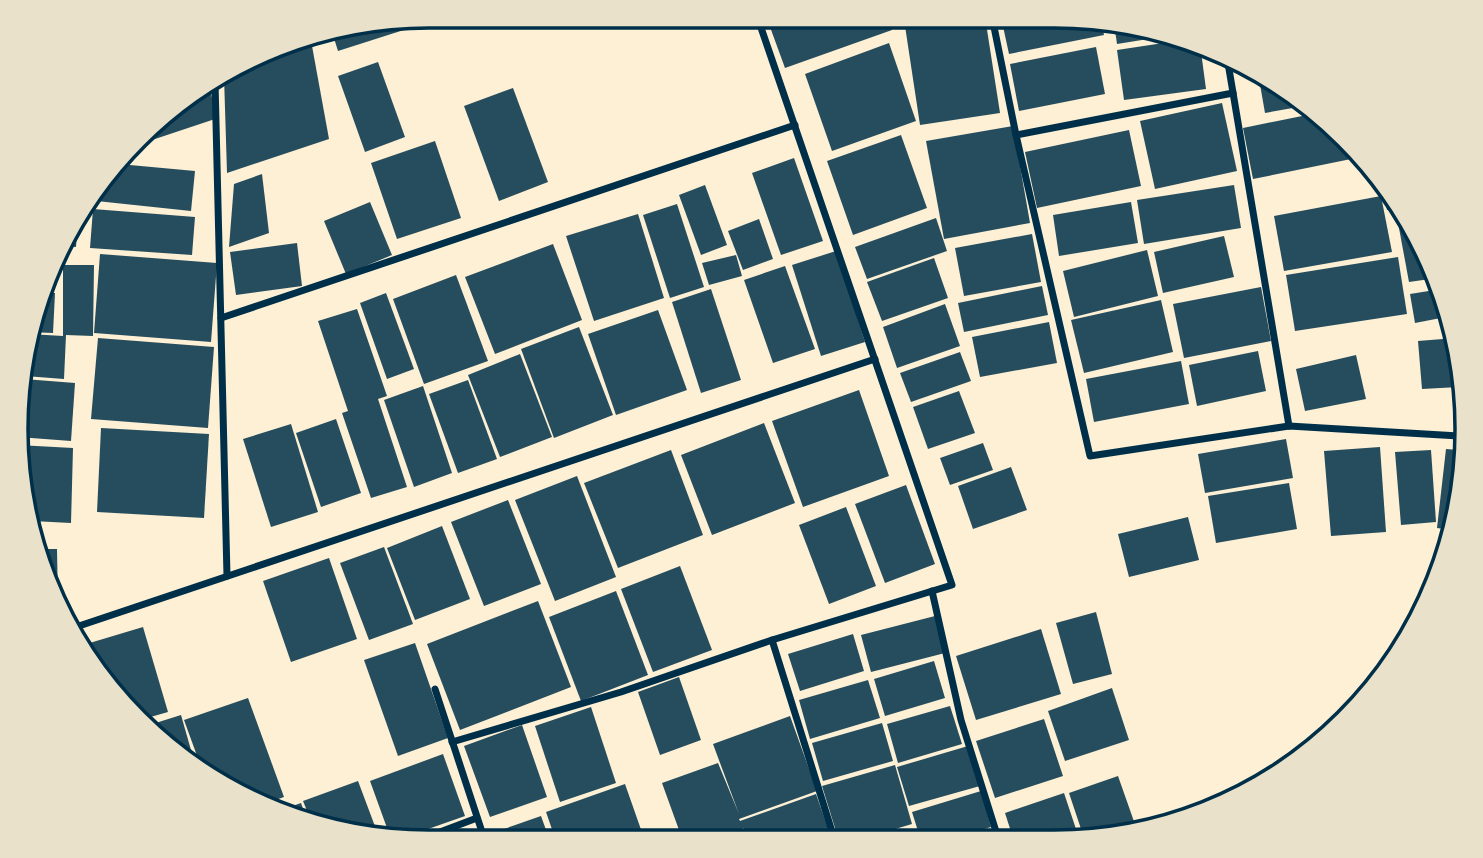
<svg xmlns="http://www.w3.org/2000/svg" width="1483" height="858" font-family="'Work Sans',sans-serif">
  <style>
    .building { fill: #264d5e }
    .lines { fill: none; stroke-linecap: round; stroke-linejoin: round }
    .minor { stroke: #003049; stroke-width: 7 }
    .rim { fill: none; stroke: #003049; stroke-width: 3.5 }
  </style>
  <rect width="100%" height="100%" fill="#fdf0d5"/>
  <g class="building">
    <polygon points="766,16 888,16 892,30 785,68"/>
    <polygon points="971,17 985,17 1000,113 920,125 905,26"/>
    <polygon points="1001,17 1081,17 1101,21 1104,35 1009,54"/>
    <polygon points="407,19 410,28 338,51 332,32"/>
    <polygon points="1114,23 1173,35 1117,44"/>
    <polygon points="310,35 329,139 227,173 224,76 297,38"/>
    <polygon points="1190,39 1200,44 1206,89 1124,100 1117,50"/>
    <polygon points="889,43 916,121 832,151 805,74"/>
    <polygon points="1096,47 1105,94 1019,111 1010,64"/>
    <polygon points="378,62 405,137 365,152 338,76"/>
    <polygon points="1258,73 1283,85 1304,106 1265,113"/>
    <polygon points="210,84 215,119 137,145 178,101"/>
    <polygon points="513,88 548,182 499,201 464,106"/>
    <polygon points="1222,103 1237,171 1155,189 1140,121"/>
    <polygon points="1312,114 1356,158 1253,179 1243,128"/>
    <polygon points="1013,126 1030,223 944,239 926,141"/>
    <polygon points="1129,130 1141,186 1037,208 1025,152"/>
    <polygon points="901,135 927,208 853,235 827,161"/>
    <polygon points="435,141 461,218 397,239 371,163"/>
    <polygon points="794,158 823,241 781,255 752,173"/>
    <polygon points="119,164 195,171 191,211 87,200 88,197"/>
    <polygon points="262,174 269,233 229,247 234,184"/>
    <polygon points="1382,184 1397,199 1401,208 1387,210"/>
    <polygon points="705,185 727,245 701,255 679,195"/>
    <polygon points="1234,185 1241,228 1144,244 1137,200"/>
    <polygon points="1381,196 1392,252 1284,271 1274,216"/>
    <polygon points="370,202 392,255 346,274 324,221"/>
    <polygon points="1131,202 1138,243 1059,256 1053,215"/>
    <polygon points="677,204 704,287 670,298 643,215"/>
    <polygon points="93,209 195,217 192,255 90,248"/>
    <polygon points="638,214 664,298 594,321 566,236"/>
    <polygon points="78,217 76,247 64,246"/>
    <polygon points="936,218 947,251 867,279 855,247"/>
    <polygon points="759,219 773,259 743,270 728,231"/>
    <polygon points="1409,226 1430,279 1409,282 1399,228"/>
    <polygon points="1032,234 1041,282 964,296 955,248"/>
    <polygon points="1224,236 1234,277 1163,293 1154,252"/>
    <polygon points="297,243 302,286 236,295 230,252"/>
    <polygon points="553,244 582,320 495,354 465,277"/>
    <polygon points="1147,250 1158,296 1074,317 1063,271"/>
    <polygon points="836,251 865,342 821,356 792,265"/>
    <polygon points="100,254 217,263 211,342 94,333"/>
    <polygon points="736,255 742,276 709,285 702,263"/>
    <polygon points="1398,257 1407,314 1295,331 1286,275"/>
    <polygon points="934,258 948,298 882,321 867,282"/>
    <polygon points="63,265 94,265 93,336 66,335 64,379 25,376 29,334 63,336"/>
    <polygon points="785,266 815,349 773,363 744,280"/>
    <polygon points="456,275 488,361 424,384 393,299"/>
    <polygon points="1042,286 1048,315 964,332 958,303"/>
    <polygon points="1261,287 1271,341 1184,358 1173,304"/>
    <polygon points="711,289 741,380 701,393 672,302"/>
    <polygon points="1435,290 1446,317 1415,323 1410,294"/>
    <polygon points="43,293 55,293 53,333 29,332 30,322"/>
    <polygon points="386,293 414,369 387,379 360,303"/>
    <polygon points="1161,300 1173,352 1084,373 1071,320"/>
    <polygon points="945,304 960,346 897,368 883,327"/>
    <polygon points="357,309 387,396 378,399 407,487 371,498 342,413 348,411 318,321"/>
    <polygon points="658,310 687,390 616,415 588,334"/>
    <polygon points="1049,322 1057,363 980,377 972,337"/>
    <polygon points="579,327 613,415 554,438 521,349"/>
    <polygon points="98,338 214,347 208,428 91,419"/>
    <polygon points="1455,338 1459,348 1459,387 1422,389 1418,341"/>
    <polygon points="1258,351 1266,391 1197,406 1189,365"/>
    <polygon points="960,352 971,381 911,402 900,373"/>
    <polygon points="520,354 552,437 500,457 468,375"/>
    <polygon points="1356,355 1366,399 1305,411 1296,369"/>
    <polygon points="1181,361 1189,404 1094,422 1086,379"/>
    <polygon points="24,379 75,383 71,441 18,437"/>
    <polygon points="468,380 497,459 458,473 429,394"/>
    <polygon points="423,386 452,473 414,487 384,400"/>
    <polygon points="859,390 889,476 803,507 772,421"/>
    <polygon points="959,391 975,433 928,449 913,407"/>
    <polygon points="336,419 361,493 321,507 296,433"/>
    <polygon points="764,423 795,503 712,535 681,455"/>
    <polygon points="291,424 318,512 271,527 243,439"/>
    <polygon points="101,428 209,434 204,518 97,512"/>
    <polygon points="1286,439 1293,478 1205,493 1198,454"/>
    <polygon points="983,443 993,470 950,485 940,458"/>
    <polygon points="18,445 73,448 71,523 32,521 17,456"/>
    <polygon points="1380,447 1386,532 1331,536 1324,451"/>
    <polygon points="1446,449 1459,450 1459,509 1451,530 1437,528"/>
    <polygon points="671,450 703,535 618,568 584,483"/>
    <polygon points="1431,450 1436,522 1401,525 1395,452"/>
    <polygon points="1011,467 1027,510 973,529 958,486"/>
    <polygon points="577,476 616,577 555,601 515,500"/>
    <polygon points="1289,483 1297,529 1216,543 1208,496"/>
    <polygon points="906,485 935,564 885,583 855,504"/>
    <polygon points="508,500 541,584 484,606 451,522"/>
    <polygon points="846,507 876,586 829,604 799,525"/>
    <polygon points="1188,517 1199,560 1129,577 1118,534"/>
    <polygon points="442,526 470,599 415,620 387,548"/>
    <polygon points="384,547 413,624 369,640 340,563"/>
    <polygon points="38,549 57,549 58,604 47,587"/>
    <polygon points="329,558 357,639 291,662 263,581"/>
    <polygon points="680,566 712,650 653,672 621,589"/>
    <polygon points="616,591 648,675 581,701 549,617"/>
    <polygon points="538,601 571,687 460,730 427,644"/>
    <polygon points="1096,612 1112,674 1073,684 1056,623"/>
    <polygon points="935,616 945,653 871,672 861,635"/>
    <polygon points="143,627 168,712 140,720 118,701 83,645"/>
    <polygon points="1041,629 1061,694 976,720 956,656"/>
    <polygon points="853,634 864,671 800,691 788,654"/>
    <polygon points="415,643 448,738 398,756 364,660"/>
    <polygon points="934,661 945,698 885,716 874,679"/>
    <polygon points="679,677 701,740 660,755 638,692"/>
    <polygon points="868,680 880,718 810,739 799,700"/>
    <polygon points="1112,688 1129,740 1065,761 1048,711"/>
    <polygon points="248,698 284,797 264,804 204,775 184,720"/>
    <polygon points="950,706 962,744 898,763 887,724"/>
    <polygon points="591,707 616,783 560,802 535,726"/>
    <polygon points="181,715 197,771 146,726"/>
    <polygon points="790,716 817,791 739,819 740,821 816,794 829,831 801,841 749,841 744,828 708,841 683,841 662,783 718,763 739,814 713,744"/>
    <polygon points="1044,719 1063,776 995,798 976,741"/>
    <polygon points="882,723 893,761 823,781 812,743"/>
    <polygon points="522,725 547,797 490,817 464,746"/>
    <polygon points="968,746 980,786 909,806 897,767"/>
    <polygon points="443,754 465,816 397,840 391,839 370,781"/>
    <polygon points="895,765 912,824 855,841 839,841 822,786"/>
    <polygon points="1118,776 1137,830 1085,841 1069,793"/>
    <polygon points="358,781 379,837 312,823 303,801"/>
    <polygon points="625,784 645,841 556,841 546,812"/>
    <polygon points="981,791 991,827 944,841 921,841 912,812"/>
    <polygon points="1064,793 1080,841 1014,841 1005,813"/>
    <polygon points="301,803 308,823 296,820 278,811"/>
    <polygon points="541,816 550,841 490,841 487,835"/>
    <polygon points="993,832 996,841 964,841"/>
    <polygon points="825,834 828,841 806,841"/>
  </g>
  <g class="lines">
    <g class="minor">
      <polyline points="992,17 1016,135 1090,456 1289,426 1459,436"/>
      <polyline points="1227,57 1289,426"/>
      <polyline points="215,81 227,576"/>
      <polyline points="1016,135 1233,93"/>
      <polyline points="221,318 795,125"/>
      <polyline points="932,591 961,720 999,841"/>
      <polyline points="73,628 875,359"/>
      <polyline points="772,640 835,841"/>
      <polyline points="435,689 485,841"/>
      <polyline points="452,742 621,692 772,640 952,585 757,16"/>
      <polyline points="416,841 477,818"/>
    </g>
  </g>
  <path d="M0 0H1483V858H0ZM429 28H1054A401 401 0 0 1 1455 429V429A401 401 0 0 1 1054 830H429A401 401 0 0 1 28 429V429A401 401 0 0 1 429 28Z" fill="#e9e1ca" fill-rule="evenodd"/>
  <path class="rim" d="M429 28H1054A401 401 0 0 1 1455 429V429A401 401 0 0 1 1054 830H429A401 401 0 0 1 28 429V429A401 401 0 0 1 429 28Z"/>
</svg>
